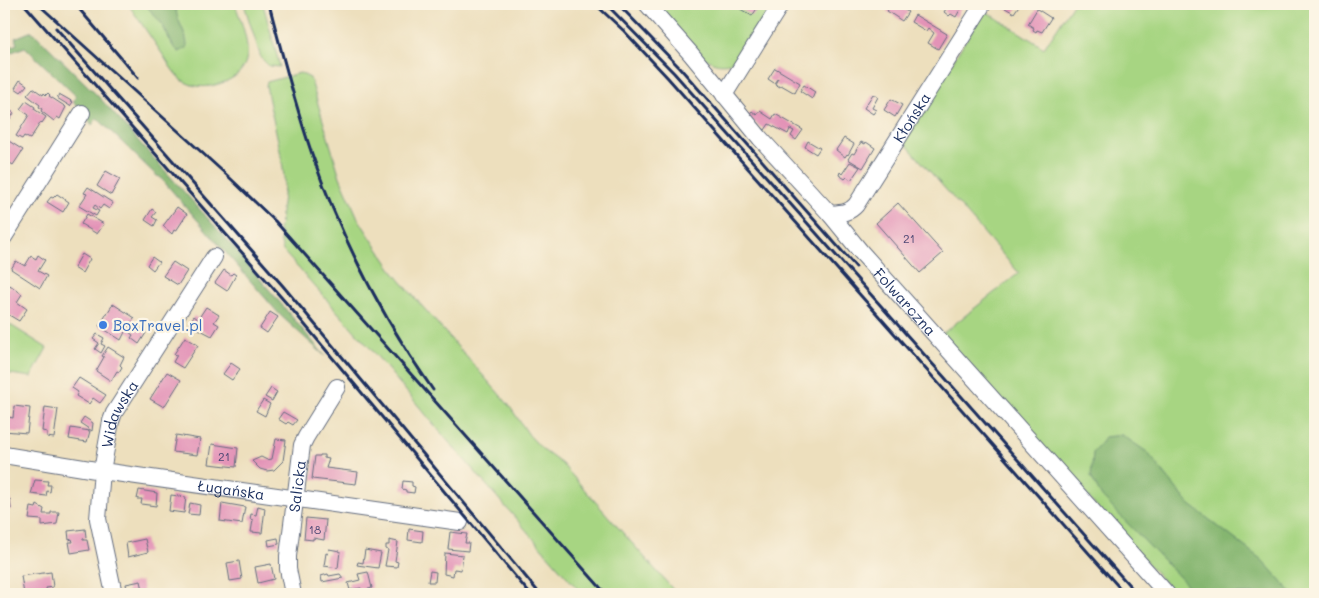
<svg xmlns="http://www.w3.org/2000/svg" width="1319" height="598" font-family="Mali,sans-serif">
  <style>
    .green { fill: #a7d582; stroke: #618270 }
    .forest { fill: #85b670; stroke: #507267 }
    .building { fill: #e393b7 }
    .lines { fill: none; stroke-linecap: round; stroke-linejoin: round }
    .minor-casing { stroke: #646d7f; stroke-width: 18 }
    .minor { stroke: #fff; stroke-width: 16 }
    .rail { stroke: #1b2f5e; stroke-width: 3 }
    .shop-dot { fill: #3f7fe0; stroke: #fcf5e5; stroke-width: 2 }
    .labels { text-anchor: middle; dominant-baseline: central; stroke-width: 4.5; stroke-linejoin: round; paint-order: stroke }
    .number-label { font-size: 12px; fill: #4d4874 }
    .street-label { font-size: 15px; fill: #1b2f5e; stroke: #fcf5e5 }
    .shop-label { font-size: 15px; fill: #366cbe; stroke: #fcf5e5; text-anchor: start }
  </style>
  <rect width="100%" height="100%" fill="#fcf5e5"/>
  <filter id="ink" filterUnits="userSpaceOnUse"><feTurbulence type="fractalNoise" baseFrequency=".02" numOctaves="2"/><feDisplacementMap in="SourceGraphic" scale="10" xChannelSelector="R" yChannelSelector="G"/><feConvolveMatrix kernelMatrix="1 2 1 2 8 2 1 2 1" color-interpolation-filters="sRGB"/></filter>
  <filter id="wash" filterUnits="userSpaceOnUse"><feTurbulence type="fractalNoise" baseFrequency=".0096" numOctaves="4" result="noise"/><feDisplacementMap in="SourceGraphic" scale="20" xChannelSelector="R" yChannelSelector="G"/><feGaussianBlur stdDeviation="1.12" result="paint"/><feColorMatrix in="noise" values="0 0 0 0 0 0 0 0 0 0 0 0 0 0 0 0 0 1.4 0 .05"/><feComposite in="paint" operator="in"/></filter>
  <g filter="url(#wash)">
    <rect width="100%" height="100%" fill="#eddfbd"/>
    <g class="green">
      <path d="M128 4H145L162 24 173 46 186 37 176 15V4H235C247 38 262 73 215 85 203 88 192 87 182 80 173 73 167 61 161 52 150 36 139 20 128 4Z"/>
      <polygon points="244,4 263,4 280,67 269,66 261,58"/>
      <path d="M652 4H773L740 58C727 67 713 65 702 56Z"/>
      <polygon points="1073,4 1315,4 1315,594 1175,594 942,334 1019,273 904,142 984,10 1044,48"/>
      <path d="M300 73 310 78 312 84 340 177 358 218 370 237 395 274 415 298 508 404 529 435 543 450 562 464 677 594H582L447 440 370 348 283 251 280 240 282 238 278 228 281 225C279 213 285 192 284 177 281 145 271 116 266 85L267 82Z"/>
      <polygon points="4,321 47,348 31,377 4,373"/>
    </g>
    <g class="forest">
      <path d="M145 4H176C174 20 188 32 187 48L179 52 173 46 162 24Z"/>
      <polygon points="32,31 98,96 229,242 325,356 280,315 159,176 158,177 97,118 92,125 80,107 73,102 76,96 25,47 4,55 4,49 17,44 15,38"/>
      <polygon points="1122,435 1147,452 1189,504 1262,560 1293,594 1196,594 1102,497 1091,477 1093,453 1105,437"/>
    </g>
    <g id="blocks">
      <g class="building">
        <polygon points="740,4 760,4 752,16 737,7"/>
        <polygon points="892,4 895,4 908,12 902,21 887,11"/>
        <polygon points="949,4 957,4 956,5 961,8 956,17 951,14 949,16 944,12"/>
        <polygon points="998,4 1020,4 1014,13"/>
        <polygon points="1037,9 1051,18 1042,32 1037,30 1036,32 1033,30 1034,28 1028,24"/>
        <polygon points="915,15 947,34 938,49 928,43 934,33 928,28 926,31 911,22"/>
        <polygon points="775,68 800,83 795,93 781,85 780,87 775,84 778,78 774,83 768,79"/>
        <polygon points="20,80 27,85 21,92 15,88"/>
        <polygon points="804,85 815,92 812,99 800,91"/>
        <polygon points="33,88 43,95 44,93 46,95 48,93 50,95 49,96 66,107 60,119 57,117 54,121 41,111 42,109 39,107 40,105 27,95"/>
        <polygon points="59,94 73,102 70,106 57,98"/>
        <polygon points="873,94 878,97 872,108 876,110 873,114 864,108"/>
        <polygon points="891,99 902,105 895,117 884,110"/>
        <polygon points="26,101 35,107 34,109 46,117 42,123 41,122 30,139 24,136 22,139 16,136 29,115 20,109"/>
        <polygon points="9,110 14,113 4,129 4,117"/>
        <polygon points="752,111 757,115 760,111 772,119 775,114 803,130 796,140 791,136 794,131 790,129 788,134 769,124 765,130 747,117"/>
        <polygon points="4,138 23,150 13,165 4,159"/>
        <polygon points="844,138 854,144 848,155 847,154 845,157 836,150"/>
        <polygon points="808,141 820,148 816,154 805,147"/>
        <polygon points="861,142 865,144 866,142 875,148 863,168 848,159 852,153 854,154"/>
        <polygon points="850,162 860,167 851,180 847,177 845,179 839,175 840,172 842,174"/>
        <polygon points="106,171 120,179 111,195 97,186"/>
        <polygon points="88,187 113,203 109,209 103,205 100,209 95,205 93,208 99,211 96,216 79,206 87,194 84,193"/>
        <polygon points="57,194 69,202 63,212 47,202 51,197 53,198"/>
        <polygon points="898,203 943,253 920,273 876,223"/>
        <polygon points="177,207 187,214 176,231 174,230 172,234 163,226"/>
        <polygon points="152,209 156,212 152,217 157,220 154,226 145,220"/>
        <polygon points="87,214 104,224 97,234 81,224"/>
        <polygon points="82,254 90,259 82,273 74,268"/>
        <polygon points="38,255 45,260 38,271 47,276 40,288 11,269 16,261 25,266 31,256 36,259"/>
        <polygon points="152,257 159,262 153,270 147,265"/>
        <polygon points="173,262 187,271 178,285 163,276"/>
        <polygon points="224,270 231,275 233,273 236,275 227,291 215,283"/>
        <polygon points="10,285 22,294 17,302 27,309 19,321 4,312 4,298 6,294 5,293"/>
        <polygon points="113,304 135,318 128,326 135,331 137,327 146,333 139,344 131,338 133,335 126,330 121,340 99,326"/>
        <polygon points="206,307 219,315 214,322 219,325 212,336 189,324 194,316 198,319"/>
        <polygon points="270,312 278,317 267,333 260,328"/>
        <polygon points="97,334 104,338 101,344 105,346 101,353 95,349 99,343 93,339"/>
        <polygon points="185,337 198,345 183,368 173,362 177,355 174,354"/>
        <polygon points="108,347 124,357 120,365 122,367 119,372 117,371 111,381 96,371 104,357 102,356"/>
        <polygon points="231,363 240,369 232,380 223,374"/>
        <polygon points="167,372 181,380 164,407 150,399"/>
        <polygon points="79,378 106,395 100,403 93,398 89,404 76,396 78,392 72,388"/>
        <polygon points="271,388 277,392 272,401 265,397"/>
        <polygon points="263,400 270,404 265,416 256,411"/>
        <polygon points="14,406 30,408 27,433 4,431 4,416 13,418"/>
        <polygon points="45,407 58,409 54,438 47,437 47,432 42,431"/>
        <polygon points="283,412 297,420 293,425 288,422 286,424 278,419"/>
        <polygon points="84,417 93,423 92,431 80,423"/>
        <polygon points="71,428 90,431 87,442 69,439"/>
        <polygon points="176,435 200,439 197,455 173,452"/>
        <polygon points="276,439 286,440 283,461 274,470 267,471 260,469 252,461 261,457 267,460 272,459"/>
        <polygon points="212,444 238,448 236,467 209,464"/>
        <polygon points="320,455 324,455 324,458 329,459 326,468 358,472 356,484 312,479 315,456 320,456"/>
        <polygon points="35,480 48,481 47,485 51,485 50,492 47,491 46,496 31,494"/>
        <polygon points="403,481 412,482 412,486 415,487 414,493 406,492 406,490 402,489"/>
        <polygon points="139,490 157,493 156,506 141,504 142,499 137,499"/>
        <polygon points="171,495 186,497 184,513 169,511"/>
        <polygon points="10,499 11,509 4,510 4,500"/>
        <polygon points="190,503 200,505 199,515 188,514"/>
        <polygon points="222,503 245,507 242,524 220,521"/>
        <polygon points="37,505 44,509 43,514 51,514 51,512 59,512 57,524 42,526 42,520 29,519 31,507 36,508"/>
        <polygon points="258,506 265,508 262,533 251,532 253,520 250,519 251,514 256,515"/>
        <polygon points="306,518 326,520 324,540 313,538 313,540 304,539"/>
        <polygon points="85,529 86,537 83,538 83,540 87,540 89,550 71,553 69,542 73,542 72,539 69,540 68,531"/>
        <polygon points="409,529 423,531 422,542 408,540"/>
        <polygon points="450,532 467,534 465,543 469,543 468,551 448,549"/>
        <polygon points="278,538 279,544 269,546 268,540"/>
        <polygon points="145,539 148,552 128,557 126,543"/>
        <polygon points="389,540 398,542 395,561 398,562 397,567 385,566 388,550 386,549 386,545 389,545"/>
        <polygon points="329,549 340,551 338,568 324,566 326,553 328,554"/>
        <polygon points="365,550 381,553 378,568 357,565 358,562 363,563"/>
        <polygon points="445,553 463,555 461,570 454,569 453,576 444,574"/>
        <polygon points="239,561 242,579 230,581 227,563"/>
        <polygon points="271,564 274,579 258,583 255,567"/>
        <polygon points="430,571 436,572 435,582 428,582"/>
        <polygon points="51,572 53,587 46,588 47,594 24,594 21,576"/>
        <polygon points="368,572 372,588 362,591 361,588 350,590 348,583 360,580 358,574"/>
        <polygon points="328,574 329,576 340,574 343,578 322,582 321,576"/>
        <polygon points="141,581 144,594 128,594 126,584"/>
      </g>
    </g>
  </g>
  <g filter="url(#ink)">
    <use href="#blocks" fill-opacity="0" stroke="#646d7f" stroke-width="1"/>
    <g class="lines">
      <defs>
        <g id="minor">
          <path id="s1" d="M647 4 691 54 760 138 830 214 861 252 1167 594"/>
          <polyline points="724,95 781,4"/>
          <path id="s2" d="M830 214C841 213 849 213 856 205L983 4"/>
          <polyline points="4,237 82,113"/>
          <path id="s3" d="M4 455 102 471 460 522"/>
          <path id="s4" d="M114 594 98 519 102 471 111 421 114 413 214 257"/>
          <path id="s5" d="M293 594 288 569V556L302 445 306 437 337 387"/>
        </g>
      </defs>
      <use href="#minor" class="minor-casing"/>
      <use href="#minor" class="minor"/>
      <g class="rail">
        <polyline points="24,4 295,313 530,594"/>
        <polyline points="38,4 230,178 275,221 606,594"/>
        <polyline points="75,4 138,78"/>
        <path d="M269 4C282 54 295 105 312 154 341 238 382 317 433 390"/>
        <polyline points="595,4 624,31 668,78 1125,594"/>
        <polyline points="606,4 674,73 1137,594"/>
        <polyline points="618,4 679,67 856,267"/>
        <polyline points="56,28 283,286 540,594"/>
      </g>
    </g>
  </g>
  <circle class="shop-dot" cx="103" cy="325" r="5"/>
  <g class="labels">
    <g class="number-label">
      <text x="909" y="238">21</text>
      <text x="224" y="456">21</text>
      <text x="315" y="529">18</text>
    </g>
    <g class="street-label">
      <text stroke="none"><textPath href="#s2" startOffset="132">Kłońska</textPath></text>
      <text stroke="none"><textPath href="#s1" startOffset="394">Folwarczna</textPath></text>
      <text stroke="none"><textPath href="#s4" startOffset="185">Widawska</textPath></text>
      <text stroke="none"><textPath href="#s5" startOffset="109">Salicka</textPath></text>
      <text stroke="none"><textPath href="#s3" startOffset="230">Ługańska</textPath></text>
    </g>
    <g class="shop-label">
      <text x="113" y="325">BoxTravel.pl</text>
    </g>
  </g>
  <rect width="1319" height="598" fill="none" stroke="#fcf5e5" stroke-width="20"/>
</svg>
